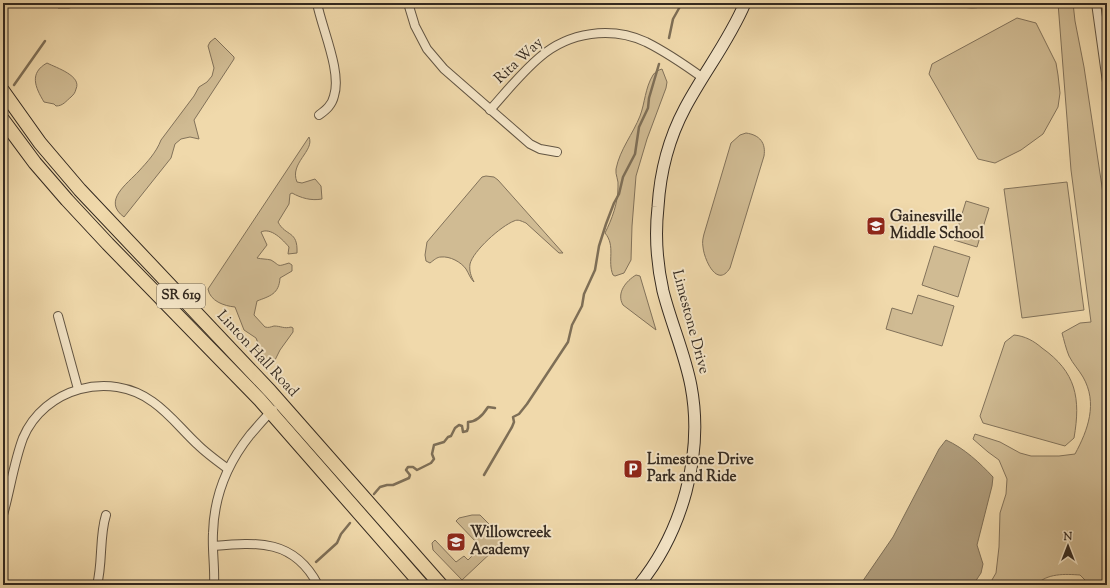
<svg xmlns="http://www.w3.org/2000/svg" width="1110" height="588" font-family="'Sorts Mill Goudy',serif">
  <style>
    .green { fill: #d0bb93; stroke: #82725a }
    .water { fill: #b09d7c; stroke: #7e6f57 }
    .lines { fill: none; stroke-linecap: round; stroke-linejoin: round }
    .stream { stroke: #7e6f57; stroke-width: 2.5 }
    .street-casing { stroke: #625543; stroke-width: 10 }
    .secondary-casing { stroke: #332920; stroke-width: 13 }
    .primary-casing { stroke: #332920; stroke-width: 15 }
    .street { stroke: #f5e6c8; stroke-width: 8 }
    .secondary { stroke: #f5e6c8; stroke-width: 11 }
    .primary { stroke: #f0d9ab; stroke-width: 13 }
    .labels { text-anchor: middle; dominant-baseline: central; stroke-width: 4; stroke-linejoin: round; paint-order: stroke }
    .shield { fill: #f5e6c8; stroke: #6d6252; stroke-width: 1 }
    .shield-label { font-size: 14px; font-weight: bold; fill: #332920 }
    .street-label { font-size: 15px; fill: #332920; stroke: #f5e6c8 }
    .poi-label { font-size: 15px; font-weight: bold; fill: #332920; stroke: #f5e6c8; text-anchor: start }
  </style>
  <rect width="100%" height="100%" fill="#f0d9ab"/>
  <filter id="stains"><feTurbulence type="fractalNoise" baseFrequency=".005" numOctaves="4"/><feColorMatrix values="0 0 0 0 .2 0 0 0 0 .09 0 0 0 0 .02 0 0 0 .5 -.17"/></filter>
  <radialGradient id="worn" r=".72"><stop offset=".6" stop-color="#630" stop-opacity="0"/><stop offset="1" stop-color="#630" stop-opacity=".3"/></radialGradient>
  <g class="green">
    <path d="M951 3H992C978 10 965 9 951 3Z"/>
    <path d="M1058 3H1073L1075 21 1084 67 1107 220V585H1090L1080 575C1065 574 1047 573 1036 585H989L996 573 999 547 1000 513 1006 494 1007 479 999 460 988 452 973 439 975 434 1000 442 1020 453 1031 456H1059L1075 454C1088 430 1098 403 1083 377 1079 370 1073 364 1069 356 1066 349 1064 340 1062 333L1080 323 1091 322 1071 170Z"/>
    <polygon points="1017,18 1036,23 1056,63 1058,75 1060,93 1058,107 1043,134 1021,150 995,163 978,159 929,74 932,64"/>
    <path d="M215 38 234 57V59L194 120 199 139 190 137 181 139 175 144 171 158 124 217C102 201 127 184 139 171 147 162 156 153 161 140L194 96 199 87 207 82 212 76 214 68 208 46 210 42Z"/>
    <path d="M47 63C57 68 82 76 76 89 75 93 74 94 71 97 66 101 63 106 56 106L54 104 44 102C35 87 29 73 47 63Z"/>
    <path d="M662 69 667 82 666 88 647 139 636 176 632 226 631 260 624 273 615 276 613 275C607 261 616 246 605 233 612 219 618 203 618 187 619 180 615 175 616 169 620 149 633 134 640 116 645 103 645 88 653 75 655 72 658 70 662 69Z"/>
    <path d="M746 133C760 135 766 143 764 156L730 268C717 289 704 259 703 247 702 242 703 238 704 234L731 143 740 135Z"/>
    <path d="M309 137C315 151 289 163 297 182L302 183 315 179 321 186 322 199C311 201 301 198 292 193L290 194 289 204 278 222C286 237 298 230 297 253L288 254 289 247C283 240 271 227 261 232L267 245 257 258C261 259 267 259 271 260 281 266 276 267 289 263L292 265V271L280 278C279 294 270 296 257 301L254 315 265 327C269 328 270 327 274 326 281 326 284 329 291 327L293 328V332L280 350 274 362 266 364 258 358V343L256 338 244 330 235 307C224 306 210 301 208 289Z"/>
    <path d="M486 176 494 177 498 180 563 253H559L526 223C521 221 518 219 514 221 501 226 473 251 470 264 469 271 471 276 474 282 470 278 469 274 466 269 461 262 450 256 441 257 437 257 434 260 430 263L426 261 425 255 427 242 482 177Z"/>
    <polygon points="1067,182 1084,310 1022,318 1004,189"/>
    <polygon points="966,201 989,208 977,247 954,240"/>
    <polygon points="934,246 970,257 958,297 922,285"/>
    <path d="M636 275 640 276 656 330 623 305C616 293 626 281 636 275Z"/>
    <polygon points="918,295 954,306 942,346 886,329 892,308 912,314"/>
    <path d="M1014 335C1025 336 1034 341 1042 348 1076 372 1081 398 1074 438L1065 446 983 423 980 416 1005 342Z"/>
    <polygon points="472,515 480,515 503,538 496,548 462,580 433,550 432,543 435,540 456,562 464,556 468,560 474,554 471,549 477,543 456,521 459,518"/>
  </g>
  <g class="water">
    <polygon points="54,3 87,3 69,8 58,8"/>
    <path d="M946 440C964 448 980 463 993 477L992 486 977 545 983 564 981 573 973 585H860L893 537 939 449Z"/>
  </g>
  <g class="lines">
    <g class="stream">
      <polyline points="669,38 673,19 682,3"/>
      <polyline points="14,85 45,41"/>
      <polyline points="484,475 512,427 514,422 513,417 519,414 527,404 568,342 572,325 582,306 584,294 595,270 599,246 606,224 614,203 619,194 623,177 635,154 639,127 648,108 649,98 659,64"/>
      <path d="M374 494 380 487 387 485H393L409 478 410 475 406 470 408 467H413L417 470 431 463 434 459 432 454 434 445 444 442 448 437 451 436 455 428 459 425 462 426 463 432 467 431 468 428V422C477 422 483 415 488 407L495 408"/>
      <polyline points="316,562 337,543 341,534 350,523"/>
      <polyline points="301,585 302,583"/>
    </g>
    <defs>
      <g id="street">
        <path d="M317 3C322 29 342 72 334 96 332 105 326 110 319 115"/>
        <polyline points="408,3 415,26 427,49 444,69 530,144 540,149 557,152"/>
        <polyline points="1096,3 1107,82"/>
        <path d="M490 110C506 92 522 72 540 57 569 32 611 26 646 42 666 52 685 65 703 78"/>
        <polyline points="58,316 78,389"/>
        <path d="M3 515C10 490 14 462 23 438 44 388 110 370 153 402 170 414 182 430 197 444 206 453 217 461 228 469"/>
        <path d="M213 546C258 542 294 539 318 585"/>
        <path d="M97 585C103 562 99 537 106 515"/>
        <path d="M214 585C215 568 212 550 213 533 214 495 227 464 250 435 258 426 265 417 273 410"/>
      </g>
      <path id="secondary" d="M639 585C682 532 704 455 691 386 685 354 671 323 663 291 657 264 655 234 658 207 660 174 669 138 685 108 704 72 729 41 745 3"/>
      <g id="primary">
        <polyline points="3,91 40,143 80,190 270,391 441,585"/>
        <polyline points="3,120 35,163 67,200 108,244 260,400 422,585"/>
      </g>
    </defs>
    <use href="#street" class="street-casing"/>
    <use href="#secondary" class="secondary-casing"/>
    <use href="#primary" class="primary-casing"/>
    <use href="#street" class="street"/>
    <use href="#secondary" class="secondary"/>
    <use href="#primary" class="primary"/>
  </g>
  <defs>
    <symbol id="school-square" viewBox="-11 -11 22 22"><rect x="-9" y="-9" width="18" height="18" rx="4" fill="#8f2418" stroke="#f5e6c8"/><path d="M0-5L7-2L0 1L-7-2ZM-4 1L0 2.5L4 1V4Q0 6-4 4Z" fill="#fff"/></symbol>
    <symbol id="parking-square" viewBox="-11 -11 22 22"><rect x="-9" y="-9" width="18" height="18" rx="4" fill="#8f2418" stroke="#f5e6c8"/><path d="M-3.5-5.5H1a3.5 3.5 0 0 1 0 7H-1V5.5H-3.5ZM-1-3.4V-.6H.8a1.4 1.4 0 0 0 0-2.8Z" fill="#fff"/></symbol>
  </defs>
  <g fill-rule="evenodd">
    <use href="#school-square" x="865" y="215" width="22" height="22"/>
    <use href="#parking-square" x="622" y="458" width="22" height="22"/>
    <use href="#school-square" x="445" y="531" width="22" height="22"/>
  </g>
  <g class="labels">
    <rect class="shield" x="157" y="284" width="48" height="24" rx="3"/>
    <g class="shield-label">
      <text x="181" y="296">SR 619</text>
    </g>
    <g class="street-label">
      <text transform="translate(519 61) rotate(-43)">Rita Way</text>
      <text transform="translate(690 322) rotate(75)">Limestone Drive</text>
      <text transform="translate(257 354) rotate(47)">Linton Hall Road</text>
    </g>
    <g class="poi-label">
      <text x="890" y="217">Gainesville<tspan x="890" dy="17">Middle School</tspan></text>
      <text x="647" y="460">Limestone Drive<tspan x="647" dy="17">Park and Ride</tspan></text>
      <text x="470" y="533">Willowcreek<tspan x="470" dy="17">Academy</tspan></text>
    </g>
  </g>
  <rect width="1110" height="588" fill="none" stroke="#f0d9ab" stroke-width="16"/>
  <rect x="4" y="4" width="1102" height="580" fill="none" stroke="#332920" stroke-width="2"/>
  <rect x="8" y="8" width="1094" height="572" fill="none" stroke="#332920"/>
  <g transform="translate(1068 546)" stroke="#f5e6c8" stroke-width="3" paint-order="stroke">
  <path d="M0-3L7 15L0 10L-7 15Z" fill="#332920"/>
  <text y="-6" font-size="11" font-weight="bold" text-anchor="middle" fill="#332920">N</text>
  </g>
  <rect width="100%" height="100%" filter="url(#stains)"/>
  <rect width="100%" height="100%" fill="url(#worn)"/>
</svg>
